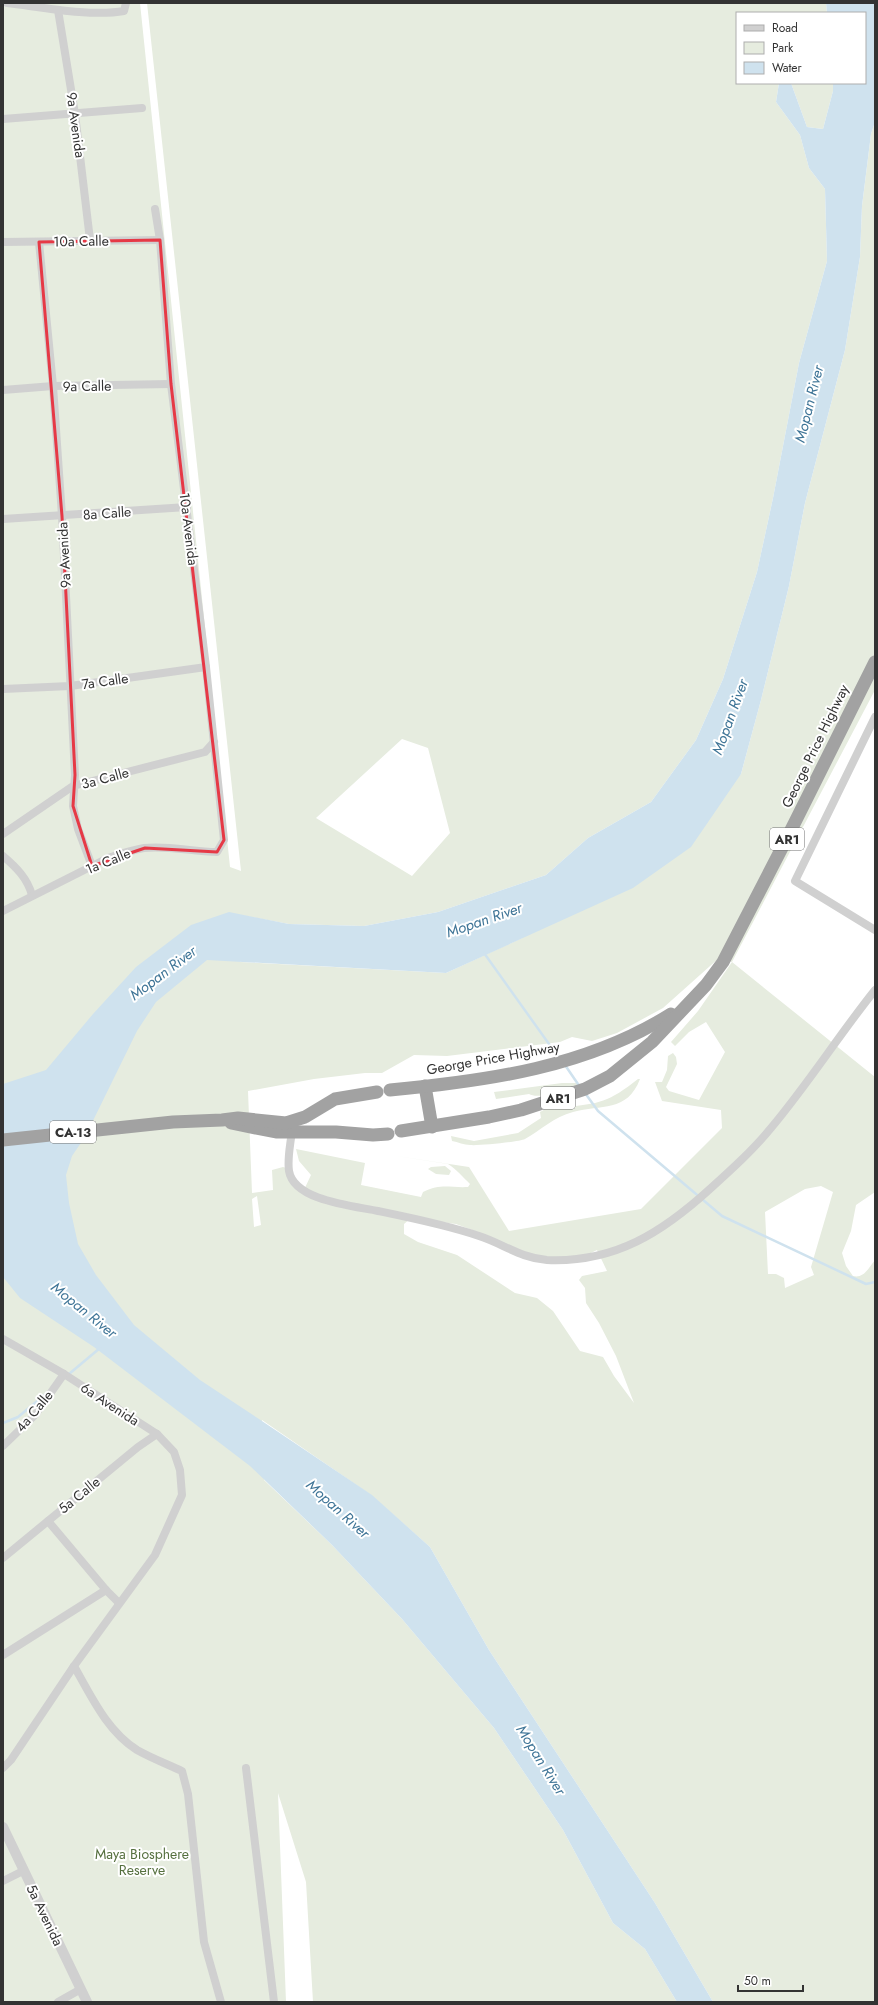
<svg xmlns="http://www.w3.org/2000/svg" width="878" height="2005" font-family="Jost,sans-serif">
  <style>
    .green { fill: #e6ecdf; fill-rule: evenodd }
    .water { fill: #cfe2ee }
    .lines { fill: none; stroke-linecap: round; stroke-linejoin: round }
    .stream { stroke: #cfe2ee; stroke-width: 2.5 }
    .minor { stroke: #d0d0d0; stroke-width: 8 }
    .tertiary { stroke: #d0d0d0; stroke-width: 10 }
    .trunk { stroke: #a2a2a2; stroke-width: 13 }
    .marked { fill: none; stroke: #e63946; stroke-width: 3; stroke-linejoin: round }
    .labels { text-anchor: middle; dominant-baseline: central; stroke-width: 4; stroke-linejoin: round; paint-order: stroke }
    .shield { fill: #fff; stroke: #707070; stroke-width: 1 }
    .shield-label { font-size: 13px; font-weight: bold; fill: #333 }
    .street-label { font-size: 14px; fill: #333; stroke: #fff }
    .park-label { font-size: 14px; fill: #56703f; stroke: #fff }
    .water-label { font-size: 15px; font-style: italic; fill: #3f7597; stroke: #fff }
  </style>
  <rect width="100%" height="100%" fill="#fff"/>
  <g class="green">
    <path d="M3 3H140L230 867 241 871 147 3H826L827 13H737V83H779L776 102 800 135 809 168 825 189 827 261 799 363 773 498 757 572 723 679 696 740 651 802 588 838 546 875 438 912 364 926 289 924 235 914 240 962 446 973 522 938 741 774 761 700 789 586 805 503 845 350 860 257 862 206 871 134 875 122V690L732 962 875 1077V1192L856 1205 851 1231 842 1253 846 1266 853 1276C864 1279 869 1267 875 1260V2002H713L655 1903 489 1650 430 1547 371 1495 262 1420 264 1480 332 1545 402 1619 494 1728 563 1830 613 1923 645 1949 677 2002H313L306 1882 278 1793 286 2002H3ZM402 739 428 748 450 833 412 876 316 818ZM719 958 732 962 698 1011 671 1042 675 1046 689 1032 706 1022 725 1052 699 1100 669 1091 666 1087 677 1064 676 1057 673 1053 668 1056 667 1070 662 1082H655L662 1101 721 1110 722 1128 641 1209 509 1231 469 1167 390 1155 448 1164C456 1169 463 1177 470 1184L468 1187C450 1188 441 1183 423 1192L421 1197 361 1185 365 1163 296 1149 299 1161 311 1175 303 1192 286 1168 283 1167 272 1170 273 1190 252 1193 248 1091 314 1079 365 1073H382L414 1055 447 1056 560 1042 572 1037 592 1041 617 1033 663 1008ZM821 1186 833 1192 811 1267 814 1275 785 1288 784 1278 776 1274H768L765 1212 805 1189ZM257 1196 261 1225 254 1227 252 1199ZM411 1218 456 1224 491 1237 522 1253 551 1261 581 1258 597 1250 607 1271 582 1276 579 1280 585 1288 586 1303 599 1323 616 1356 634 1403 614 1376 603 1357 580 1351 553 1311 537 1298 515 1293 457 1255 418 1242 404 1234V1224Z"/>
    <polygon points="791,83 833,83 833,91 823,129 807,127"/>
    <path d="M638 1079H640C627 1113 601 1104 573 1112 554 1117 541 1130 525 1139 519 1142 477 1146 470 1145 464 1145 458 1142 452 1141L451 1136 474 1141 518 1133 541 1118 540 1112 558 1102 564 1107C599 1104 609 1102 638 1079Z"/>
    <path d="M562 1083H580C570 1089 539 1100 529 1094L496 1099 494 1092Z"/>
    <polygon points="445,1166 451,1171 449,1175 436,1174 428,1169 431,1167"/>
  </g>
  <polygon class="water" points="826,3 875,3 875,122 871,134 862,206 860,257 845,350 805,503 789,586 761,700 741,774 691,847 633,888 446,973 207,960 156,1002 137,1031 85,1137 72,1156 66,1175 69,1203 78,1244 96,1275 134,1325 200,1380 259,1419 372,1495 430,1547 489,1650 655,1903 713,2002 677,2002 645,1949 613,1923 563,1830 494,1728 402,1619 332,1545 250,1466 94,1347 20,1298 3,1277 3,1084 46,1070 93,1014 136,967 191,925 229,912 289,924 364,926 438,912 546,875 588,838 651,802 696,740 723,679 757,572 773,498 799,363 827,261 825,189 809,168 800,135 776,102 779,83 791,83 807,127 823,129 833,91 833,83 865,83 865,13 827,13"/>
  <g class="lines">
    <g class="stream">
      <polyline points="484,953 559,1058"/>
      <polyline points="565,1065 580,1087"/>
      <polyline points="585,1093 598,1111 722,1216 866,1284 875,1282"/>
      <polyline points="69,1374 100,1348"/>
      <polyline points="3,1423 18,1417 47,1393"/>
    </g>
    <g class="minor">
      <path d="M7 3C41 7 91 17 124 11L126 3"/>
      <polyline points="58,10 75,114 90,240"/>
      <polyline points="3,119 142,108"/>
      <polyline points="3,242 160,240"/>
      <polyline points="39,242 53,386 62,516 75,775 73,806 78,829 92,866"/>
      <polyline points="3,390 53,386 171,384"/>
      <polyline points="3,519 187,507"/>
      <polyline points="3,689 70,686 206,667"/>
      <polyline points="875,717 795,881 875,930"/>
      <polyline points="3,834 73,786 205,752 214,742"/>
      <path d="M3 856C17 868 27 878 32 895"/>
      <path d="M3 911 108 858C120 854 132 850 144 848 168 845 193 852 217 852L224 840 206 667 171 384 160 240 155 209"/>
      <path d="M292 1129C291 1143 287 1157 289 1171 294 1201 354 1206 378 1211 412 1218 447 1225 479 1236 504 1244 520 1258 547 1260 615 1263 663 1232 711 1188 732 1169 753 1150 771 1128 808 1084 839 1035 875 990"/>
      <polyline points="3,1339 64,1374 157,1434 174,1452 180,1470 182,1495 155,1555 74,1666 11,1760 3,1768"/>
      <polyline points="3,1446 35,1415 64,1374"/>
      <polyline points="48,1521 106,1590 119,1603"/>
      <polyline points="3,1558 138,1447 157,1434"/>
      <polyline points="3,1655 106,1590"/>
      <path d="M74 1666C91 1696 107 1731 137 1750 151 1758 167 1764 182 1771L188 1794 204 1942 221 2002"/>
      <polyline points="246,1768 274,2002"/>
      <polyline points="3,1881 23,1871"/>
      <polyline points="58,2002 81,1989"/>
    </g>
    <polyline class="tertiary" points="3,1827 87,2002"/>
    <g class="trunk">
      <polyline points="425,1086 432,1127"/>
      <path d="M390 1090C488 1081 587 1067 671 1014"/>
      <polyline points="231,1123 276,1132 336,1132 373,1135 388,1134"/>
      <polyline points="401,1131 489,1117 521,1110 585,1089 610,1076 652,1042 706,985 723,962 785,842 875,662"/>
      <polyline points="3,1140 173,1122 222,1120 238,1118 286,1123 305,1117 335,1099 377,1092"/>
    </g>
  </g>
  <path class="marked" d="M160 240 171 384 224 840 217 852 145 848 92 866 73 806 75 775 62 516 39 242Z"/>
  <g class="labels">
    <g class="shield">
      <rect x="770" y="828" width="34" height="22" rx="3"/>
      <rect x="541" y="1087" width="34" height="22" rx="3"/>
      <rect x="50" y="1121" width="46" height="22" rx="3"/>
    </g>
    <g class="shield-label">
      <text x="787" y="839">AR1</text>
      <text x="558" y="1098">AR1</text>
      <text x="73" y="1132">CA-13</text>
    </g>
    <g class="street-label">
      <text transform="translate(76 125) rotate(82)">9a Avenida</text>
      <text transform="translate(81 241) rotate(-1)">10a Calle</text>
      <text transform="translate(87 386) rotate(-1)">9a Calle</text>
      <text transform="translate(107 513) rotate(-4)">8a Calle</text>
      <text transform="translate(189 529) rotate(83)">10a Avenida</text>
      <text transform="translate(64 555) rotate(-93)">9a Avenida</text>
      <text transform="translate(105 681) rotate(-8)">7a Calle</text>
      <text transform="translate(815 746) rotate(-64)">George Price Highway</text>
      <text transform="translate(105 778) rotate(-15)">3a Calle</text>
      <text transform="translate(108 861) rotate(-22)">1a Calle</text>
      <text transform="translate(493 1058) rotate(-10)">George Price Highway</text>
      <text transform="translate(110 1404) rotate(33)">6a Avenida</text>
      <text transform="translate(34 1411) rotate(-50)">4a Calle</text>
      <text transform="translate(79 1495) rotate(-39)">5a Calle</text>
      <text transform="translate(45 1915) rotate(64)">5a Avenida</text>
    </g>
    <g class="park-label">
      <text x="142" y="1854">Maya Biosphere<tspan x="142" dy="16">Reserve</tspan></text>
    </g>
    <g class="water-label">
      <text transform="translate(809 404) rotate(-76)">Mopan River</text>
      <text transform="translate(730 717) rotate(-70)">Mopan River</text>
      <text transform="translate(484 920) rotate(-19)">Mopan River</text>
      <text transform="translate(163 973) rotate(-37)">Mopan River</text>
      <text transform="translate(84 1310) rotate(39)">Mopan River</text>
      <text transform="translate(338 1509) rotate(42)">Mopan River</text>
      <text transform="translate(541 1760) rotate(58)">Mopan River</text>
    </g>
  </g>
  <rect width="878" height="2005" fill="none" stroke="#333333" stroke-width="8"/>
  <rect x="736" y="12" width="130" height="72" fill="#ffffff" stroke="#adadad"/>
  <rect x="744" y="25" width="20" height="6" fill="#d0d0d0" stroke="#adadad"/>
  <text x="772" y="32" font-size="12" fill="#333333">Road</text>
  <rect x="744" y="42" width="20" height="12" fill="#e6ecdf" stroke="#adadad"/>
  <text x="772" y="52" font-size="12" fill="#333333">Park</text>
  <rect x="744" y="62" width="20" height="12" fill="#cfe2ee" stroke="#adadad"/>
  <text x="772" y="72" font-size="12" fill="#333333">Water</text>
  <path d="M738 1985v6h65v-6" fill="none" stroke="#333333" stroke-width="2"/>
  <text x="744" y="1985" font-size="12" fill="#333333" stroke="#ffffff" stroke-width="3" paint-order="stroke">50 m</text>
</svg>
